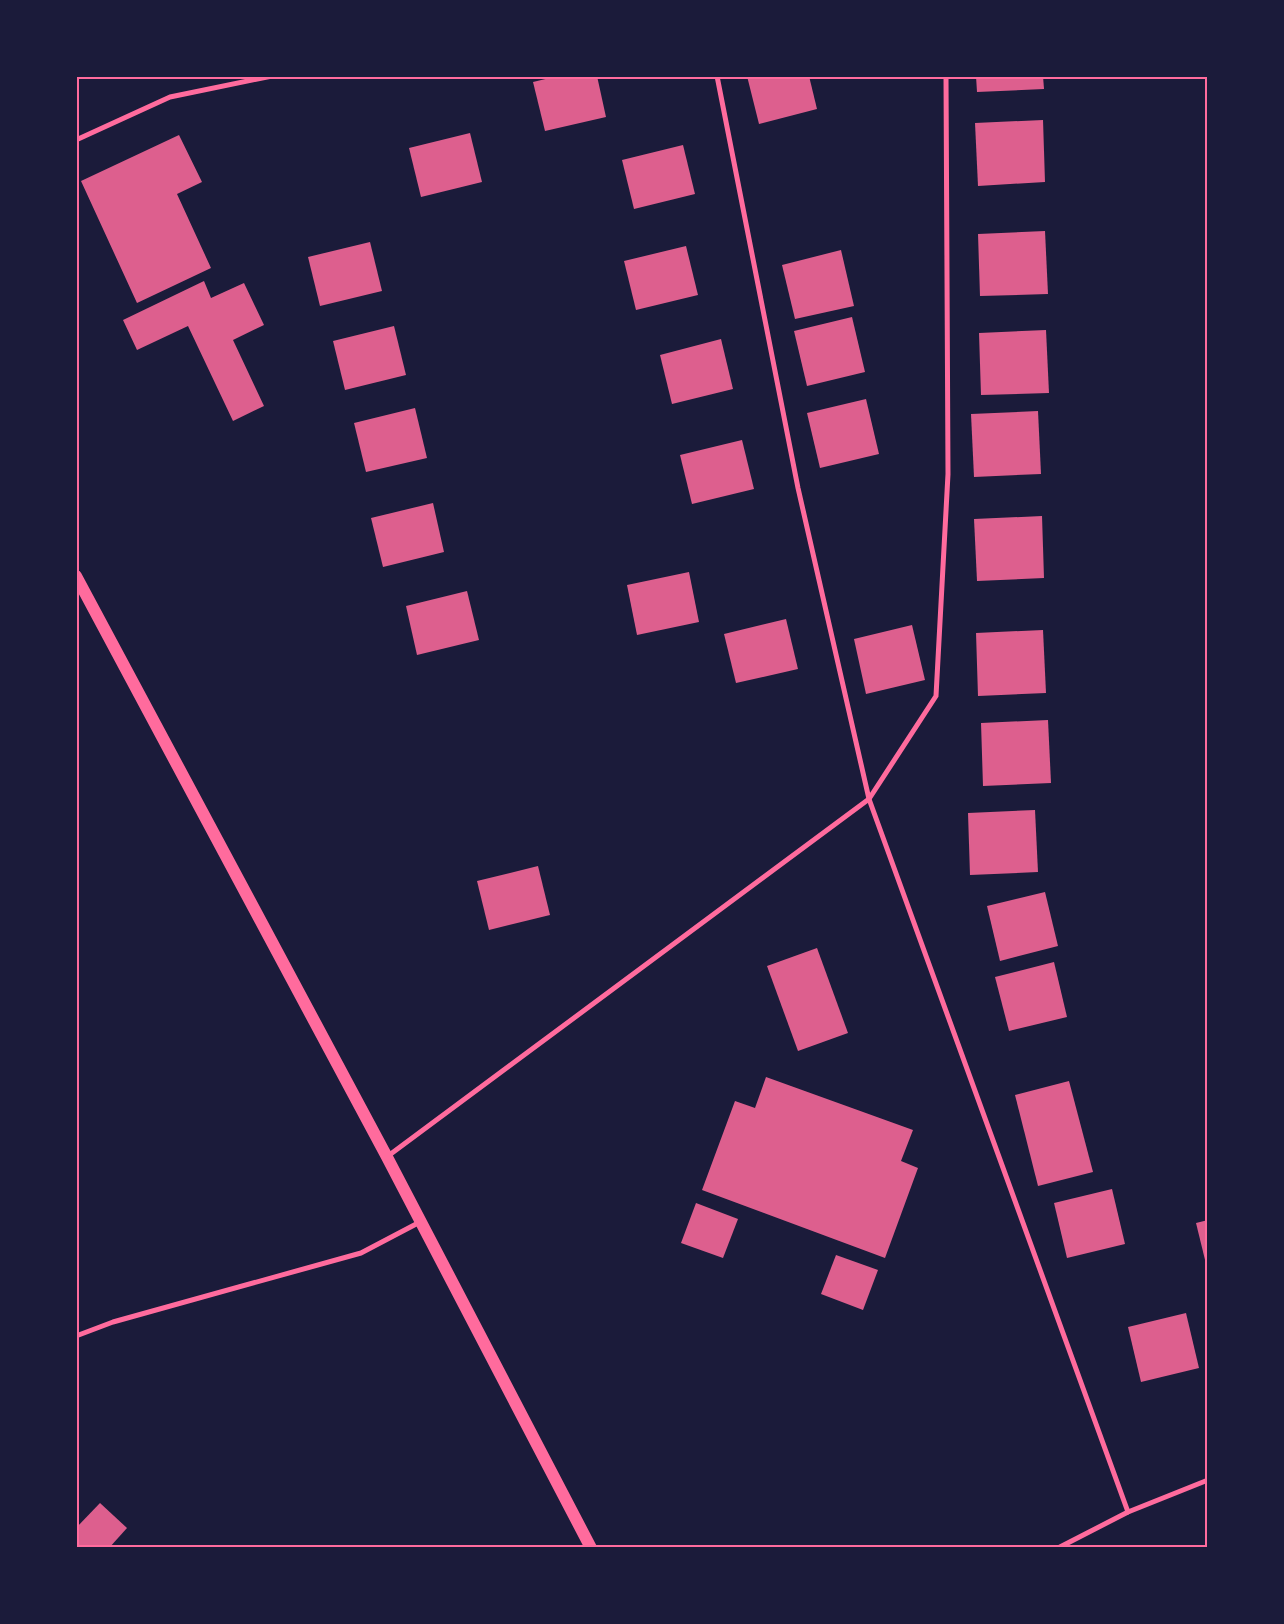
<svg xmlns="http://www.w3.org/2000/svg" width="1284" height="1624" font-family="'Roboto Condensed',sans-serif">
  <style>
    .building { fill: #dd5f8e }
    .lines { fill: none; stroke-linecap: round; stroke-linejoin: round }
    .minor { stroke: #ff6b9d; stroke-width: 5 }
    .primary { stroke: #ff6b9d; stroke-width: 12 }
    .neatline { fill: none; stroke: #ff6b9d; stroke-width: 2 }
  </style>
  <rect width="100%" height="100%" fill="#1b1b3a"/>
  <g class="building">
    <polygon points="558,76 597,76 606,117 545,131 533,82"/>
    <polygon points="747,76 809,76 817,109 759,124"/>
    <polygon points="976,76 1043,76 1044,89 977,92"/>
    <polygon points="1043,120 1045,182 978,186 975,123"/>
    <polygon points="470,133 482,182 421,197 409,148"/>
    <polygon points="179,135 202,182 177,194 211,268 137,303 81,181"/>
    <polygon points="683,145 695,194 634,209 622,160"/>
    <polygon points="1045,231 1048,294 980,296 978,234"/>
    <polygon points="370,242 382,291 320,306 308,257"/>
    <polygon points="686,246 698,295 636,310 624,261"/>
    <polygon points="841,250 854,306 795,319 782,265"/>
    <polygon points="204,281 211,298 244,283 264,325 233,340 264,406 233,421 188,326 137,350 123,320"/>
    <polygon points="852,317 865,372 807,386 794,331"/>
    <polygon points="394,326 406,375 345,390 333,341"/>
    <polygon points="1046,330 1049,393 981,395 979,333"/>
    <polygon points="721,339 733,389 672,404 660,355"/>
    <polygon points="866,399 879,454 820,468 807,413"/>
    <polygon points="415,408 427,458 366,472 354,423"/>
    <polygon points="1038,411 1041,474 974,477 971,414"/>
    <polygon points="742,440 754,489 692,504 680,455"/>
    <polygon points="433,503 444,552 383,567 371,518"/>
    <polygon points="1042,516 1044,578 977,581 974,519"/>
    <polygon points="689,572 699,622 637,635 627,585"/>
    <polygon points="467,591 479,640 417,655 406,606"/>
    <polygon points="786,619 798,669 736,683 724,634"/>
    <polygon points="912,625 925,680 866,694 854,639"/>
    <polygon points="1043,630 1046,693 978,696 976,633"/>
    <polygon points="1048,720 1051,783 983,786 981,723"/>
    <polygon points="1035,810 1038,872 970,875 968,813"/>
    <polygon points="538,866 550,915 489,930 477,881"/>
    <polygon points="1045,892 1058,946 1000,961 987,906"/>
    <polygon points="817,948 848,1033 798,1051 767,966"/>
    <polygon points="1054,962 1067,1017 1009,1031 995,977"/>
    <polygon points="766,1077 913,1130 901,1161 918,1168 885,1258 702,1190 735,1101 755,1108"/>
    <polygon points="1069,1081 1093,1172 1038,1186 1015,1095"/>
    <polygon points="1112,1189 1125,1244 1067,1258 1054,1203"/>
    <polygon points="696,1203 738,1219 723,1258 681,1243"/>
    <polygon points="1208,1220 1208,1268 1207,1268 1196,1223"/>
    <polygon points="836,1255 878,1270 863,1310 821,1294"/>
    <polygon points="1186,1313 1199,1368 1141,1382 1128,1327"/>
    <polygon points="100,1503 127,1528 109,1548 76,1548 76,1528"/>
  </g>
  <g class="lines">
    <g class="minor">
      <polyline points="717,76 798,488 869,799 1128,1512"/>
      <polyline points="76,140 170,97 272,76"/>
      <polyline points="388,1156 869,799 936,696 948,474 946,76"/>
      <polyline points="76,1336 113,1322 361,1253 420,1222"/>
      <polyline points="1058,1548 1128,1512 1208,1480"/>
    </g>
    <polyline class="primary" points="76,576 387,1157 591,1548"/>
  </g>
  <rect width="1284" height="1624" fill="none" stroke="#1b1b3a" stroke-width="155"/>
  <rect x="78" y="78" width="1128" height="1468" class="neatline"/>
</svg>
